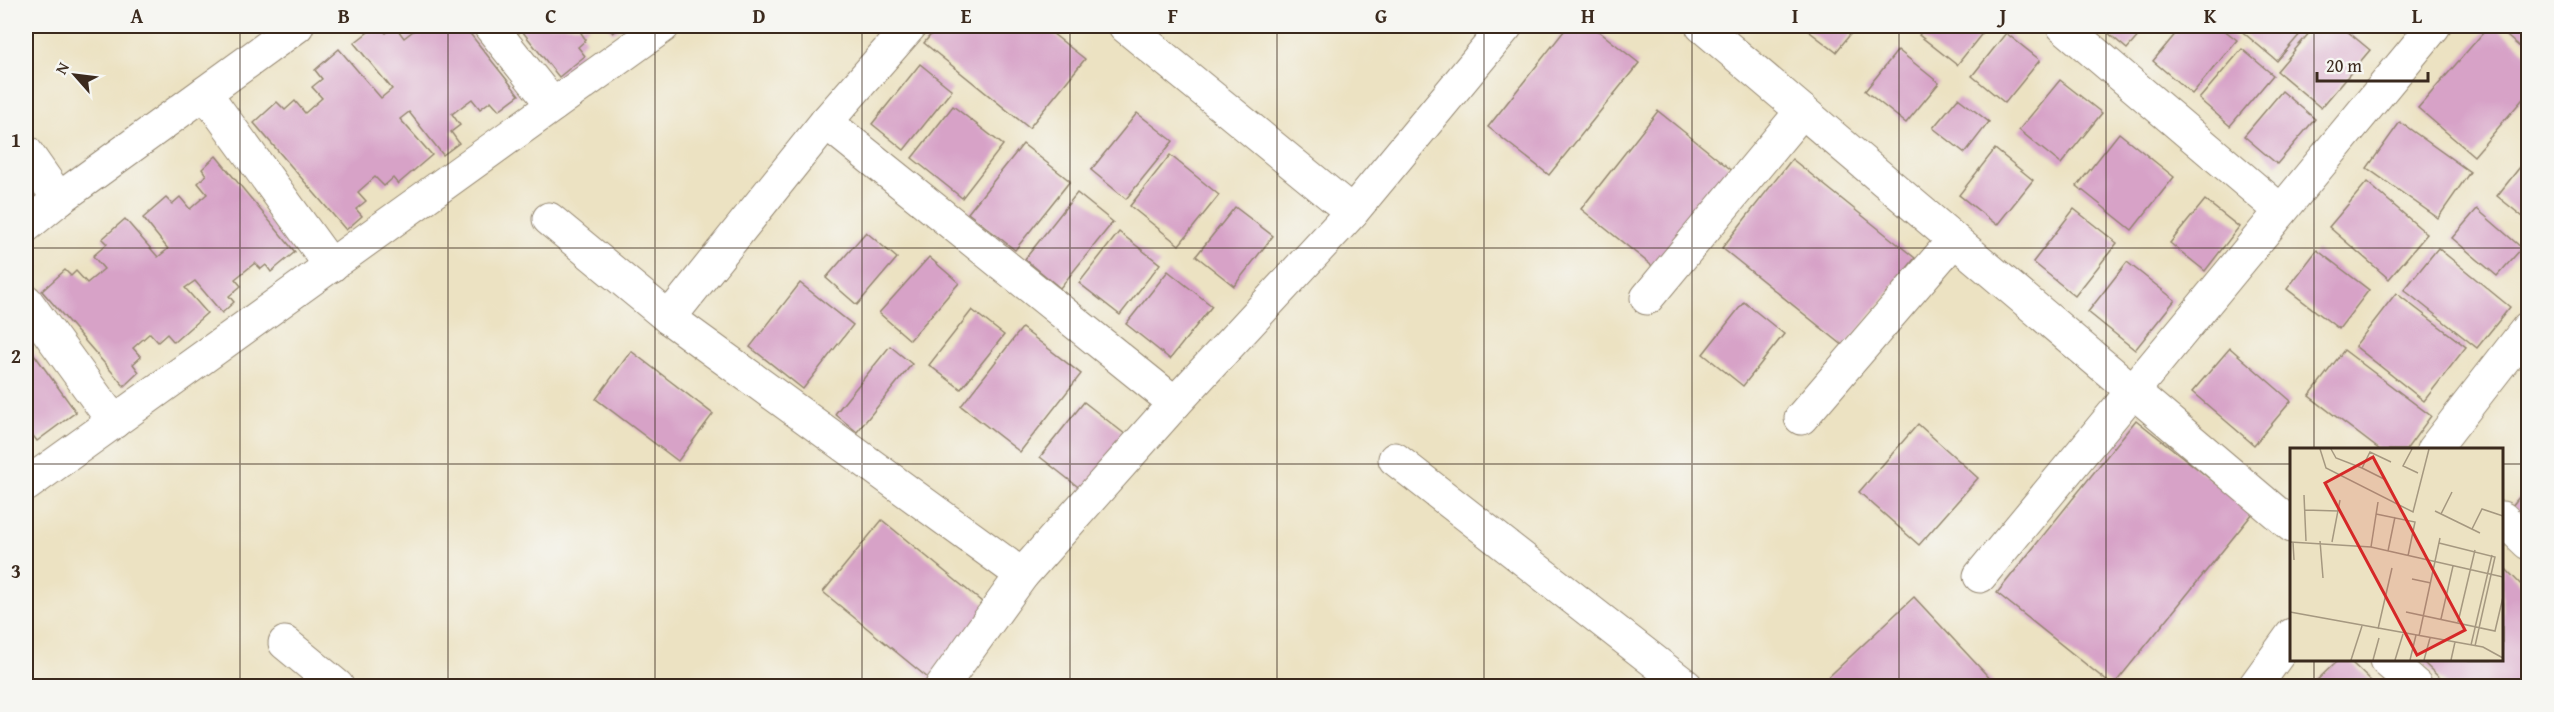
<svg xmlns="http://www.w3.org/2000/svg" width="2554" height="712" font-family="'Gentium Book Plus',serif">
  <style>
    .building { fill: #d7a2c7 }
    .lines { fill: none; stroke-linecap: round; stroke-linejoin: round }
    .minor-casing { stroke: #948670; stroke-width: 35 }
    .minor { stroke: #fff; stroke-width: 33 }
    .grid { fill: none; stroke: #3b2a1e; stroke-width: 1.5; stroke-opacity: 0.55 }
    .inset-road { fill: none; stroke: #a59880; stroke-width: 1.5 }
    .view { fill: #d62828; fill-opacity: 0.15; stroke: #d62828; stroke-width: 3 }
    .inset-edge { fill: none; stroke: #3b2a1e; stroke-width: 3 }
    .neatline { fill: none; stroke: #3b2a1e; stroke-width: 2 }
    .grid-label { font-size: 20px; text-anchor: middle; font-weight: bold; fill: #3b2a1e }
  </style>
  <rect width="100%" height="100%" fill="#f6f6f2"/>
  <filter id="ink" filterUnits="userSpaceOnUse"><feTurbulence type="fractalNoise" baseFrequency=".0167" numOctaves="2"/><feDisplacementMap in="SourceGraphic" scale="12" xChannelSelector="R" yChannelSelector="G"/><feConvolveMatrix kernelMatrix="1 2 1 2 8 2 1 2 1" color-interpolation-filters="sRGB"/></filter>
  <filter id="wash" filterUnits="userSpaceOnUse"><feTurbulence type="fractalNoise" baseFrequency=".008" numOctaves="4" result="noise"/><feDisplacementMap in="SourceGraphic" scale="24" xChannelSelector="R" yChannelSelector="G"/><feGaussianBlur stdDeviation="1.35" result="paint"/><feColorMatrix in="noise" values="0 0 0 0 0 0 0 0 0 0 0 0 0 0 0 0 0 1.4 0 .05"/><feComposite in="paint" operator="in"/></filter>
  <g filter="url(#wash)">
    <rect width="100%" height="100%" fill="#ece2c2"/>
    <g id="blocks">
      <g class="building">
        <polygon points="376,26 379,26 386,33 395,26 404,38 417,28 415,26 464,26 519,95 499,110 491,101 480,109 472,99 452,114 460,125 451,132 459,143 443,155 409,112 400,119 432,155 398,184 393,178 384,186 375,177 358,192 366,201 356,209 362,216 346,230 254,123 277,102 285,110 295,101 305,113 322,98 312,87 322,79 315,70 339,49 381,98 392,89 354,43"/>
        <polygon points="518,26 590,26 581,33 586,40 578,47 585,56 559,77"/>
        <polygon points="607,26 623,26 613,33"/>
        <polygon points="938,26 1043,26 1085,59 1029,128 924,43"/>
        <polygon points="1568,26 1592,26 1639,63 1549,175 1488,127"/>
        <polygon points="1802,26 1857,26 1836,52"/>
        <polygon points="1926,26 1988,26 1957,65 1919,35"/>
        <polygon points="2100,26 2147,26 2127,49"/>
        <polygon points="2182,26 2219,26 2237,40 2192,94 2153,61"/>
        <polygon points="2242,26 2307,26 2277,61 2239,29"/>
        <polygon points="2315,26 2341,26 2370,50 2321,108 2277,71"/>
        <polygon points="2489,26 2495,26 2528,54 2528,93 2474,156 2418,108"/>
        <polygon points="2509,26 2528,26 2528,42"/>
        <polygon points="2006,33 2040,60 2005,103 1972,76"/>
        <polygon points="2242,49 2273,75 2230,126 2199,99"/>
        <polygon points="1898,50 1939,83 1906,123 1865,91"/>
        <polygon points="920,64 952,90 904,150 872,124"/>
        <polygon points="2060,80 2102,113 2061,164 2019,130"/>
        <polygon points="2282,91 2315,119 2277,164 2244,136"/>
        <polygon points="1958,98 1989,122 1965,153 1933,128"/>
        <polygon points="953,106 1003,145 962,198 912,158"/>
        <polygon points="1658,111 1734,172 1656,269 1581,209"/>
        <polygon points="1137,113 1173,141 1126,199 1091,170"/>
        <polygon points="2400,122 2470,172 2438,218 2367,168"/>
        <polygon points="2119,133 2174,177 2132,230 2077,186"/>
        <polygon points="1023,144 1070,181 1015,250 968,213"/>
        <polygon points="1995,149 2033,180 1997,225 1959,195"/>
        <polygon points="1170,155 1219,195 1179,245 1130,206"/>
        <polygon points="216,156 295,252 271,272 266,265 261,269 255,263 235,279 241,286 229,296 234,302 222,313 195,281 185,288 207,313 174,342 167,334 158,342 150,333 133,348 141,357 133,364 139,372 124,386 42,291 65,270 71,276 76,271 87,283 104,269 93,256 107,244 102,239 125,219 158,257 168,249 143,218 166,198 172,204 180,197 190,209 207,194 198,183 206,175 202,169"/>
        <polygon points="2528,157 2528,221 2497,196"/>
        <polygon points="1792,159 1915,258 1845,347 1722,248"/>
        <polygon points="2367,182 2427,234 2389,279 2329,227"/>
        <polygon points="1077,193 1113,222 1060,288 1025,259"/>
        <polygon points="2205,200 2239,227 2205,271 2170,243"/>
        <polygon points="1235,207 1273,236 1234,286 1196,256"/>
        <polygon points="2074,209 2117,243 2075,296 2033,262"/>
        <polygon points="2477,209 2522,248 2497,276 2452,238"/>
        <polygon points="866,232 897,258 857,305 826,278"/>
        <polygon points="1119,232 1160,264 1120,315 1079,283"/>
        <polygon points="2438,248 2510,307 2477,348 2404,290"/>
        <polygon points="2317,250 2369,290 2339,329 2287,289"/>
        <polygon points="929,257 959,283 910,340 879,313"/>
        <polygon points="2127,262 2175,300 2135,350 2088,312"/>
        <polygon points="1168,271 1212,306 1170,359 1126,324"/>
        <polygon points="800,283 853,325 803,389 750,347"/>
        <polygon points="2396,293 2466,347 2424,401 2355,346"/>
        <polygon points="1744,302 1784,334 1743,386 1703,354"/>
        <polygon points="972,310 1004,335 961,389 929,365"/>
        <polygon points="1022,328 1081,374 1020,452 961,406"/>
        <polygon points="26,343 76,412 37,441 31,433 26,437"/>
        <polygon points="890,346 912,364 857,432 835,414"/>
        <polygon points="2230,348 2291,401 2254,445 2192,392"/>
        <polygon points="2344,350 2431,416 2406,450 2380,450 2309,396"/>
        <polygon points="631,351 713,414 678,461 596,399"/>
        <polygon points="1084,402 1135,442 1091,497 1040,457"/>
        <polygon points="2136,420 2253,513 2113,686 1997,593"/>
        <polygon points="1918,424 1978,478 1919,545 1859,492"/>
        <polygon points="2528,486 2528,519 2512,506"/>
        <polygon points="882,520 993,611 934,683 823,592"/>
        <polygon points="2502,565 2528,592 2528,686 2448,686 2421,660 2502,660"/>
        <polygon points="1914,597 1997,686 1819,686"/>
        <polygon points="2338,660 2349,660 2376,686 2311,686"/>
      </g>
    </g>
  </g>
  <g filter="url(#ink)">
    <use href="#blocks" fill-opacity="0" stroke="#948670" stroke-width="1.5"/>
    <g class="lines">
      <defs>
        <g id="minor">
          <polyline points="490,26 553,105"/>
          <polyline points="1125,26 1352,212"/>
          <polyline points="1702,26 2292,526"/>
          <polyline points="2063,26 2281,211"/>
          <polyline points="205,93 331,266"/>
          <polyline points="826,122 1175,403"/>
          <polyline points="26,152 59,199 26,226"/>
          <polyline points="59,199 297,26"/>
          <polyline points="549,219 669,318 1022,575"/>
          <polyline points="1647,298 1802,111"/>
          <polyline points="26,301 114,422"/>
          <polyline points="669,318 826,122 910,26"/>
          <polyline points="1801,418 1954,240"/>
          <polyline points="2433,450 2528,328"/>
          <polyline points="1395,459 1686,686"/>
          <polyline points="26,485 663,26"/>
          <polyline points="2502,518 2528,543"/>
          <polyline points="1980,576 2434,26"/>
          <polyline points="285,643 337,686"/>
          <polyline points="2386,660 2416,686"/>
          <polyline points="942,686 1022,575 1175,403 1352,212 1506,26"/>
          <polyline points="2255,686 2292,635"/>
        </g>
      </defs>
      <use href="#minor" class="minor-casing"/>
      <use href="#minor" class="minor"/>
    </g>
  </g>
  <path class="grid" d="M240 26V686M448 26V686M655 26V686M862 26V686M1070 26V686M1277 26V686M1484 26V686M1692 26V686M1899 26V686M2106 26V686M2314 26V450M26 248H2528M26 464H2292M2502 464H2528M2314 660V686"/>
  <g transform="translate(2290 448)">
    <rect width="213" height="213" fill="#ece2c2"/>
    <path class="inset-road" d="M30 1 36 20 123 64 139 1M41 1 46 10 72 20 80 4 101 14M122 1 113 18 128 25M72 20 94 31M14 47 16 93M15 62 48 63M145 63 190 85M86 66 125 74 118 108M151 66 162 44M182 81 192 61 213 68M30 93 33 130M0 94 81 99 213 129M3 94 4 112M42 94 50 52M149 95 205 109 185 198M81 99 88 54M98 103 105 69M122 131 141 135M0 164 193 199 213 210M116 164 205 183 213 149M151 171 163 118M168 174 185 102M88 181 102 120M129 188 150 90M181 197 202 107M61 212 72 178M83 212 89 190M105 212 113 186M120 212 126 187M134 212 140 190M161 212 165 194"/>
    <path class="view" d="M83 9 175 182 127 207 35 35Z"/>
    <rect width="213" height="213" class="inset-edge"/>
  </g>
  <rect width="2554" height="712" fill="none" stroke="#f6f6f2" stroke-width="66"/>
  <g transform="translate(75 75) rotate(298)" stroke="#f6f6f2" stroke-width="4.5" paint-order="stroke">
  <path d="M0-4.5L10 22L0 15L-10 22Z" fill="#3b2a1e"/>
  <text y="-9" font-size="16" font-weight="bold" text-anchor="middle" fill="#3b2a1e">N</text>
  </g>
  <path d="M2317 72v9h111v-9" fill="none" stroke="#3b2a1e" stroke-width="3"/>
  <text x="2326" y="72" font-size="18" fill="#3b2a1e" stroke="#f6f6f2" stroke-width="4.5" paint-order="stroke">20 m</text>
  <rect x="33" y="33" width="2488" height="646" class="neatline"/>
  <g class="grid-label">
    <text x="137" y="23">A</text>
    <text x="344" y="23">B</text>
    <text x="551" y="23">C</text>
    <text x="759" y="23">D</text>
    <text x="966" y="23">E</text>
    <text x="1173" y="23">F</text>
    <text x="1381" y="23">G</text>
    <text x="1588" y="23">H</text>
    <text x="1795" y="23">I</text>
    <text x="2003" y="23">J</text>
    <text x="2210" y="23">K</text>
    <text x="2417" y="23">L</text>
    <text x="16" y="147">1</text>
    <text x="16" y="363">2</text>
    <text x="16" y="578">3</text>
  </g>
</svg>
